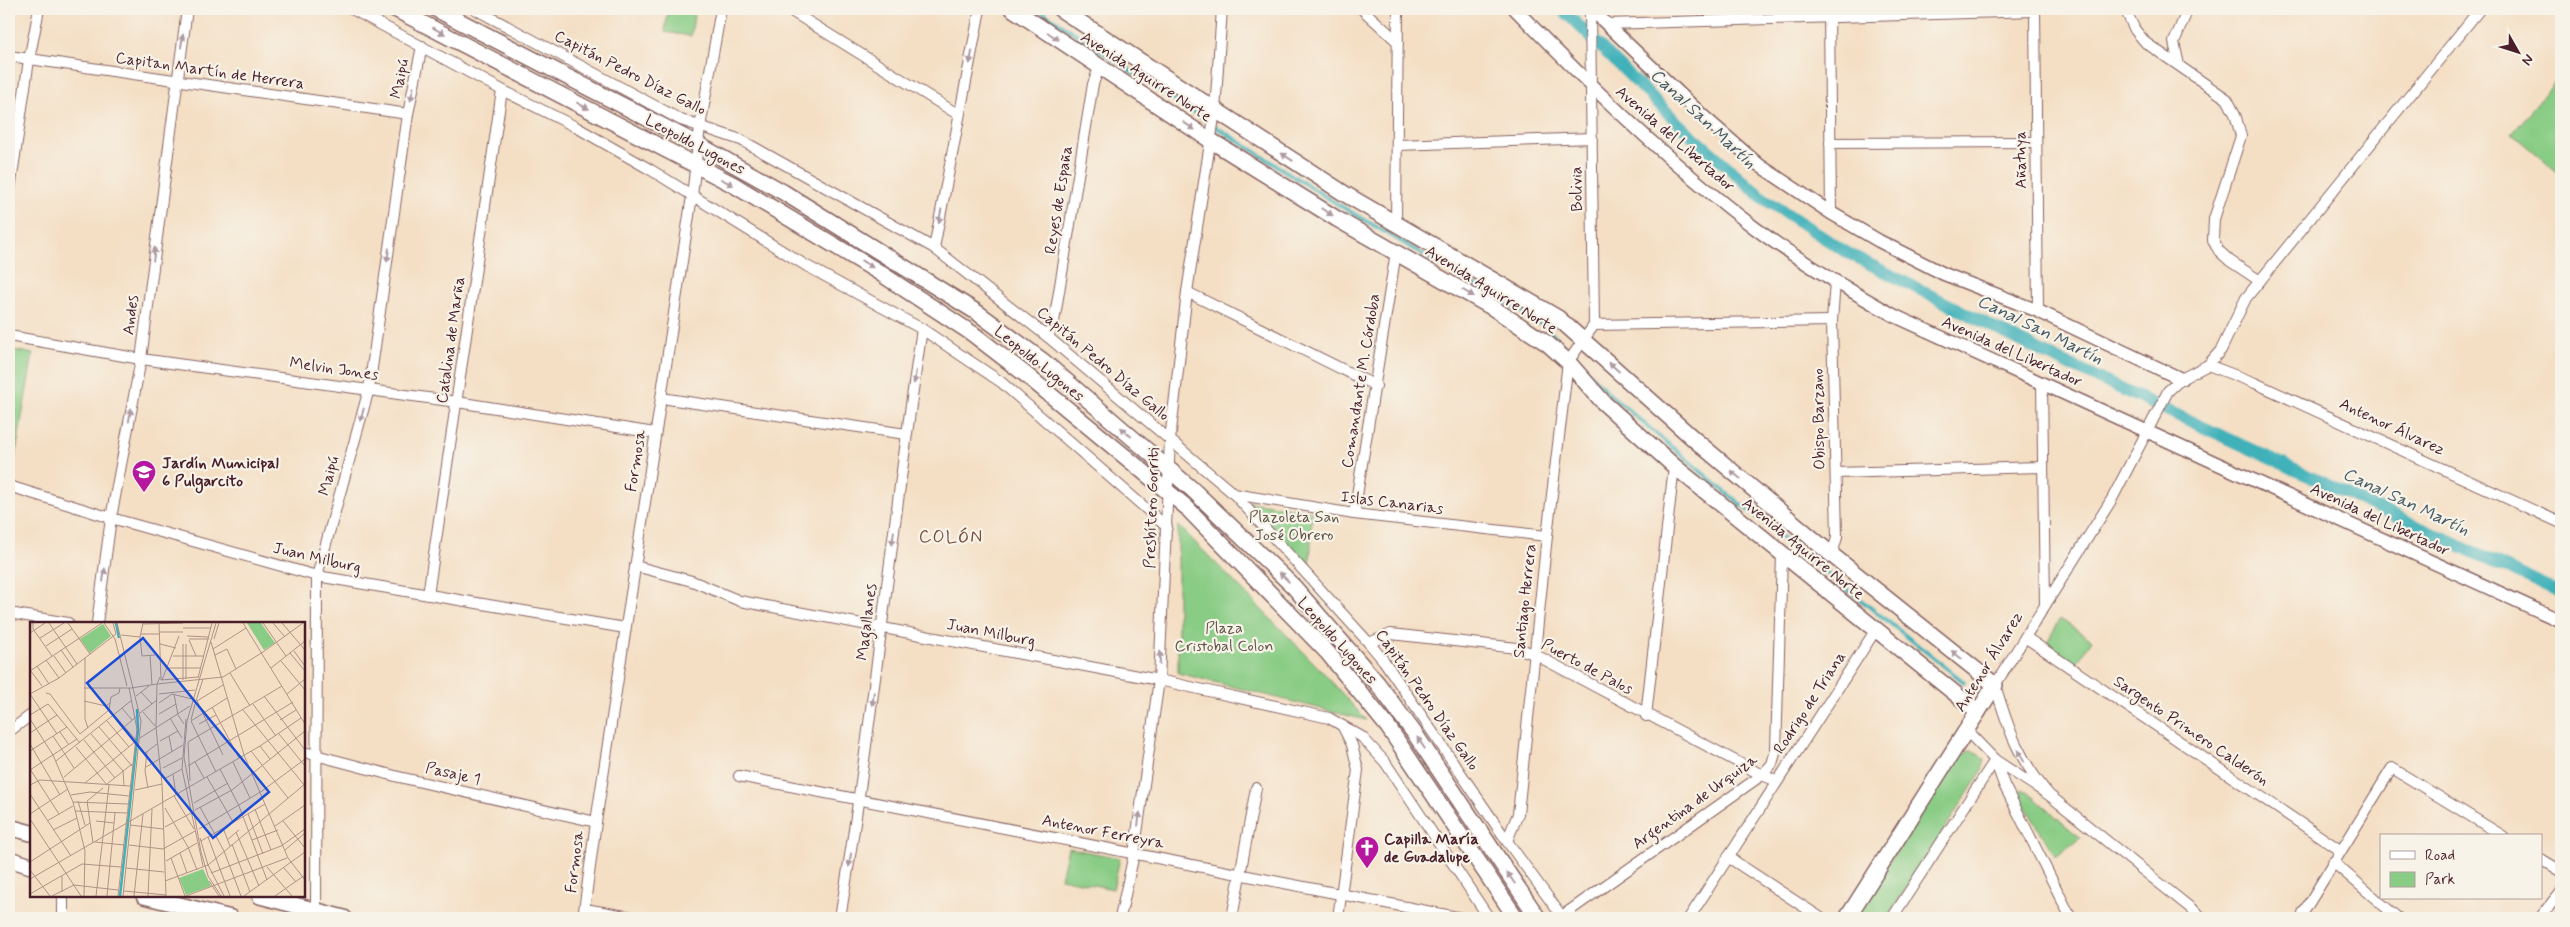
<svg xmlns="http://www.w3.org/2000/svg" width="2570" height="927" font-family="Mynerve,sans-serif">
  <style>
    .green { fill: #89cc85; stroke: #6a7658 }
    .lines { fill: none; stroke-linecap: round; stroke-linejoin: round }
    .stream { stroke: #40b1b9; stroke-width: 4 }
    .canal { stroke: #40b1b9; stroke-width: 12 }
    .minor-casing { stroke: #866261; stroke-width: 12 }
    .tertiary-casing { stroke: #866261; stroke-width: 15 }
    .secondary-casing { stroke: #866261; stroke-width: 18 }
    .minor { stroke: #fff; stroke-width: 10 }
    .tertiary { stroke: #fff; stroke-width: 12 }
    .secondary { stroke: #fff; stroke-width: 15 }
    .oneway { fill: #ae9aa0 }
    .labels { text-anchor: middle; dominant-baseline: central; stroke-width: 4.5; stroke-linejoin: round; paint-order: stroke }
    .street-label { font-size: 16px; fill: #4a1f2b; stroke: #f7f3e8 }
    .poi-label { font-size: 16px; font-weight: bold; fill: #4a1f2b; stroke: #f7f3e8; text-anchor: start }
    .park-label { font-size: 16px; fill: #5d5346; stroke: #f7f3e8 }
    .water-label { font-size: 18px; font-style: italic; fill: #465964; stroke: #f7f3e8 }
    .neighbourhood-label { font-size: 18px; letter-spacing: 1px; fill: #7b4e3f; stroke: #f7f3e8 }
    .inset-river { fill: none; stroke: #40b1b9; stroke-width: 2.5 }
    .inset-road { fill: none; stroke: #b09287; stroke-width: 1 }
    .view { fill: #1d4ed8; fill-opacity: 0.15; stroke: #1d4ed8; stroke-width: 2.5 }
    .inset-edge { fill: none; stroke: #4a1f2b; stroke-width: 2.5 }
  </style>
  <rect width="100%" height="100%" fill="#f7f3e8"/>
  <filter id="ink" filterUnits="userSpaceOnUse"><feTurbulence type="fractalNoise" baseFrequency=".02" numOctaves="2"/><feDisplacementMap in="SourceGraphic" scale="10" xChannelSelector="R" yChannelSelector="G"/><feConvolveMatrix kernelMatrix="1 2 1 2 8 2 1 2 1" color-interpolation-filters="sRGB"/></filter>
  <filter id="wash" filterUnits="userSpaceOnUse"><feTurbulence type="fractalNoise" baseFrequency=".0096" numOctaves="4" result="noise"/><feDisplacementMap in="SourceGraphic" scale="20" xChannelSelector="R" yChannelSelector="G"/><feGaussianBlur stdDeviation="1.12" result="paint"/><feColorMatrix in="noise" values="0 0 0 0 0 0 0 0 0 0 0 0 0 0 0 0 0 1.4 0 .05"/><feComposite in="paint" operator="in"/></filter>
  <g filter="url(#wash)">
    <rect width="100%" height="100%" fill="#f4dfc5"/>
    <g class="green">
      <polygon points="668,9 695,9 691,36 665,32"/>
      <polygon points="2561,75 2561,175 2512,134"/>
      <polygon points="9,349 33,354 12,475 9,474"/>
      <polygon points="1249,502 1312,511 1310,569"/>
      <polygon points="1178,525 1321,670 1366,720 1178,673"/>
      <polygon points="2060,619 2092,640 2075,666 2045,646"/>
      <polygon points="1970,751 1976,752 1984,760 1982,771 1887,918 1853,918 1956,758"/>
      <polygon points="2022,790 2029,793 2080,838 2056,857 2020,798 2018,793"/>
      <polygon points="1068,848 1120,858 1113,889 1061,878"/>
    </g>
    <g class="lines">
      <g class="stream">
        <polyline points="1038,9 1196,114 1334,202 1546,327 1562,344"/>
        <polyline points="1576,359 1608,393 1724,491 1964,682"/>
      </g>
      <polyline class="canal" points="1562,9 1680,125 1763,198 1844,251 2054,358 2561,593"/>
    </g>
  </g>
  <g filter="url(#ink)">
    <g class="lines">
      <defs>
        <g id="minor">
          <polyline points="352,9 502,90 576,127 651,170 805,265 922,329 1001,382 1167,527"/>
          <polyline points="475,9 681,120 741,140 934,248 1048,337 1234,494 1369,643 1384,661 1507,841 1563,918"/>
          <polyline points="788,9 959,115"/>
          <polyline points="1362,9 1398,42"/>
          <polyline points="1829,9 1831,213"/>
          <polyline points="2035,9 2038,311"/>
          <polyline points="2125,9 2135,30 2146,43 2227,99 2235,114 2241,136 2214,219 2213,240 2219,251 2230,261 2260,281"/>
          <polyline points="1607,24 2035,11"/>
          <polyline points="9,56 408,114"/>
          <polyline points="2179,65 2174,42 2188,9"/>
          <polyline points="1830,143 2036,142"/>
          <polyline points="1397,145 1592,138"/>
          <polyline points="9,196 29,60 39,9"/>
          <polyline points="1396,224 1398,9"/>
          <polyline points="934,248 980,9"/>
          <polyline points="1187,292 1376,386"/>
          <polyline points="1594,325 1832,321"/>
          <polyline points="9,336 141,359 457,402 655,433"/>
          <polyline points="1048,337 1054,322 1093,84 1099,68"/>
          <polyline points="2208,365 2255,383 2561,523"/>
          <polyline points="2042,383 2045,605"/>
          <polyline points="661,398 906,434"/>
          <polyline points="1836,473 2043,467"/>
          <polyline points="9,486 111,518 317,576 625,628"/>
          <polyline points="1234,494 1354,514 1547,536"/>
          <polyline points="1354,514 1396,252"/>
          <polyline points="1832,555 1837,537 1832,321 1835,282"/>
          <polyline points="635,566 692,581 740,601 1159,680 1329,718 1362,737 1385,762 1489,918"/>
          <polyline points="428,595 502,90"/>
          <polyline points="9,613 68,623"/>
          <polyline points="97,623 111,518 141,359 187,9"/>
          <polyline points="2025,637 2340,850"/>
          <polyline points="1369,643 1391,634 1517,648 1534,654 1762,775 1777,781"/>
          <polyline points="1646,716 1674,466"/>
          <polyline points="9,730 11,730 31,715"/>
          <polyline points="1966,730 1995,760 2004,785 2071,918"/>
          <polyline points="304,752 399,777 596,822"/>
          <polyline points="739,776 1462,918"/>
          <path d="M2049 795C2018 758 2009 731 1995 685L2112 499 2168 391 2181 379 2208 365 2221 350 2246 298 2480 9"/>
          <polyline points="1507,841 1518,814 1547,536 1568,362 1594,325 1590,9"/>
          <polyline points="1728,857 1821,918"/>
          <polyline points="2541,859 2561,871"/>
          <polyline points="2333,862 2398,918"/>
          <polyline points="585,909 637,918"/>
          <polyline points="2303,913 2392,768 2503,836"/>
          <polyline points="316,916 317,576 369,389 408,114 422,46"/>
          <polyline points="1562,916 1762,775 1772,764 1776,750 1782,555"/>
          <polyline points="63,918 63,896"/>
          <polyline points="583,918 596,822 692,196 700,127 721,9"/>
          <path d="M840 918C873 722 892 525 922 329"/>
          <polyline points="1120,918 1134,854 1159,680 1170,440 1187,292 1215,111 1222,9"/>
          <polyline points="1232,918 1256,788"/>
          <polyline points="1338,918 1358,770 1352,745 1343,727"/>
          <polyline points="1689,918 1875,631"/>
          <polyline points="1892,918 1995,760 2049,795 2203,918"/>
          <polyline points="2540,918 2561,891"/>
        </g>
        <g id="tertiary">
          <path d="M1515 9C1590 86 1668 162 1755 228 1799 261 1847 289 1895 316L2561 621"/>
          <polyline points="1591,9 1704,117 1759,165 1831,213 1879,241 1944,274 2038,311 2181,379"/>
        </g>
        <g id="secondary">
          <polyline points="395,9 734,185 877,271 973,334 1025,374 1185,506 1328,653 1388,727 1516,918"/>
          <polyline points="436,9 699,145 783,192 978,313 1043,361 1193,490 1294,587 1378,684 1415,734 1538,918"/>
          <polyline points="1013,9 1210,140 1337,219 1493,308 1548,344 1568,362 1604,403 1674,466 1978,712"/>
          <polyline points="1060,9 1345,194 1558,318 1695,440 1832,555 1995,685 1847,918"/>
          <polyline points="9,827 31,833"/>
          <polyline points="9,859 31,866"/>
          <polyline points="144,896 231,918"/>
          <polyline points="260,896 344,918"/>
        </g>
      </defs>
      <use href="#minor" class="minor-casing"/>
      <use href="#tertiary" class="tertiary-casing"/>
      <use href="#secondary" class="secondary-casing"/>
      <use href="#minor" class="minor"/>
      <use href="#tertiary" class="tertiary"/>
      <use href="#secondary" class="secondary"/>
    </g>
    <defs><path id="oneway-solid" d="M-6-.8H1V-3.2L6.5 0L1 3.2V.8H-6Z" transform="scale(1.25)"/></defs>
    <g class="oneway">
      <use href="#oneway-solid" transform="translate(439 31) rotate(28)"/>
      <use href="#oneway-solid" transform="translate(1053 36) rotate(35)"/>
      <use href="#oneway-solid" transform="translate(182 41) rotate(-81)"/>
      <use href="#oneway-solid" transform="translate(971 57) rotate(101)"/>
      <use href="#oneway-solid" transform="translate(412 94) rotate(102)"/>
      <use href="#oneway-solid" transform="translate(583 106) rotate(28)"/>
      <use href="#oneway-solid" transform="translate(1189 126) rotate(33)"/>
      <use href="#oneway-solid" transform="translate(1287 157) rotate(-147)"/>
      <use href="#oneway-solid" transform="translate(727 182) rotate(27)"/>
      <use href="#oneway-solid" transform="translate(1327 212) rotate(32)"/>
      <use href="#oneway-solid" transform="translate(940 216) rotate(101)"/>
      <use href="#oneway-solid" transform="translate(154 254) rotate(-83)"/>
      <use href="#oneway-solid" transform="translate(388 255) rotate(98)"/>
      <use href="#oneway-solid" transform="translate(867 264) rotate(31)"/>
      <use href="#oneway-solid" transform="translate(1468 293) rotate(30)"/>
      <use href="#oneway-solid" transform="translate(1614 367) rotate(-138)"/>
      <use href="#oneway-solid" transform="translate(915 377) rotate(99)"/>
      <use href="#oneway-solid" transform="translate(130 415) rotate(-80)"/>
      <use href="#oneway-solid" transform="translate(362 415) rotate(105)"/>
      <use href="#oneway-solid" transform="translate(1126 432) rotate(-139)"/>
      <use href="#oneway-solid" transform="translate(1736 475) rotate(-140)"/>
      <use href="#oneway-solid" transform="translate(893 538) rotate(97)"/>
      <use href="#oneway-solid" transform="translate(104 575) rotate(-82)"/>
      <use href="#oneway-solid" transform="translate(1284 577) rotate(-136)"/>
      <use href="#oneway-solid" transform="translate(1957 655) rotate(-141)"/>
      <use href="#oneway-solid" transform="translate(1160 658) rotate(-87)"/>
      <use href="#oneway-solid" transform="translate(873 699) rotate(97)"/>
      <use href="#oneway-solid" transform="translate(1421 743) rotate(-124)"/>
      <use href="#oneway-solid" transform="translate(2021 756) rotate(-118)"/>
      <use href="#oneway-solid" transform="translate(1139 819) rotate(-82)"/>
      <use href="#oneway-solid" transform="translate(850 860) rotate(99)"/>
      <use href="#oneway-solid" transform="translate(1511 878) rotate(-124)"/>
    </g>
  </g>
  <defs>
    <symbol id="school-pin" viewBox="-11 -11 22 30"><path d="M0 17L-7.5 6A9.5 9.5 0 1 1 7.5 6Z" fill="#b5179e" stroke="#f7f3e8"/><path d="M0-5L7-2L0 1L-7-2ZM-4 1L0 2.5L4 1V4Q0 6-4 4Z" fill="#fff"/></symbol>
    <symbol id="church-pin" viewBox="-11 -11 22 30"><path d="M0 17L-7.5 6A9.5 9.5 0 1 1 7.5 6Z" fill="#b5179e" stroke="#f7f3e8"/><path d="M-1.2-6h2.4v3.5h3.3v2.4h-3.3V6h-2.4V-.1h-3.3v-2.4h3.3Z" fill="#fff"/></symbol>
  </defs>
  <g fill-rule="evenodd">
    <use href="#school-pin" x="130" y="458" width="28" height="38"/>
    <use href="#church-pin" x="1353" y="834" width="28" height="38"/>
  </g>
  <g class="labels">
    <g class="street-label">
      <text transform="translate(210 71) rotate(8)">Capitan Martín de Herrera</text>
      <text transform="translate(630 73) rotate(27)">Capitán Pedro Díaz Gallo</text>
      <text transform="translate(1146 77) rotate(33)">Avenida Aguirre Norte</text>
      <text transform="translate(400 79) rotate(-78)">Maipú</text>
      <text transform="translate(1675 139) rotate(41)">Avenida del Libertador</text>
      <text transform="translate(695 145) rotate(28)">Leopoldo Lugones</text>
      <text transform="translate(2021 160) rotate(-91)">Añatuya</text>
      <text transform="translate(1577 189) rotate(-91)">Bolivia</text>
      <text transform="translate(1059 200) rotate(-81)">Reyes de España</text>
      <text transform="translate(1491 290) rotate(32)">Avenida Aguirre Norte</text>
      <text transform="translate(131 315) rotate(-83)">Andes</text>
      <text transform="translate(451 340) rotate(-82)">Catalina de Marña</text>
      <text transform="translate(2012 352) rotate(24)">Avenida del Libertador</text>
      <text transform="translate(1039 364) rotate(39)">Leopoldo Lugones</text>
      <text transform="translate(1103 364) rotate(40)">Capitán Pedro Díaz Gallo</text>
      <text transform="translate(334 369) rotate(8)">Melvin Jones</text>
      <text transform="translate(1361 381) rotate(-81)">Comandante M. Córdoba</text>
      <text transform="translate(1819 419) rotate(-91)">Obispo Barzano</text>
      <text transform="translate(2392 427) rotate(25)">Antenor Álvarez</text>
      <text transform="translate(636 461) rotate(-81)">Formosa</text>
      <text transform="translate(329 476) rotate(-75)">Maipú</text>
      <text transform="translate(1392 503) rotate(7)">Islas Canarias</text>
      <text transform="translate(1152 508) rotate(-88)">Presbítero Gorriti</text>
      <text transform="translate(2380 520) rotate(25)">Avenida del Libertador</text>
      <text transform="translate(1803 549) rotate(39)">Avenida Aguirre Norte</text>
      <text transform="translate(317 558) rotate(13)">Juan Milburg</text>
      <text transform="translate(1525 601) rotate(-84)">Santiago Herrera</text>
      <text transform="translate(867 622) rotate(-83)">Magallanes</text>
      <text transform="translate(991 633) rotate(11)">Juan Milburg</text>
      <text transform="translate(1337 641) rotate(48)">Leopoldo Lugones</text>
      <text transform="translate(1989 662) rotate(-58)">Antenor Álvarez</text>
      <text transform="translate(1587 667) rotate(28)">Puerto de Palos</text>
      <text transform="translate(1427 700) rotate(55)">Capitán Pedro Díaz Gallo</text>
      <text transform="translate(1810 703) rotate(-57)">Rodrigo de Triana</text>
      <text transform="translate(2191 731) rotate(34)">Sargento Primero Calderón</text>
      <text transform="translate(453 774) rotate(13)">Pasaje 1</text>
      <text transform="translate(1695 802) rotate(-36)">Argentina de Urquiza</text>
      <text transform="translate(1103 832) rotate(11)">Antenor Ferreyra</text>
      <text transform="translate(575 862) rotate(-83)">Formosa</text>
    </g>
    <g class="poi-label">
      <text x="162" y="463">Jardín Municipal<tspan x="162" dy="18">6 Pulgarcito</tspan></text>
      <text x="1384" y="839">Capilla María<tspan x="1384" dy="18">de Guadalupe</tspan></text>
    </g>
    <g class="park-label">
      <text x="1294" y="517">Plazoleta San<tspan x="1294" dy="18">José Obrero</tspan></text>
      <text x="1224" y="628">Plaza<tspan x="1224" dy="18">Cristobal Colon</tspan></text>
    </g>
    <g class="water-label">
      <text transform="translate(1703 119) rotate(43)">Canal San Martín</text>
      <text transform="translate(2040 330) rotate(26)">Canal San Martín</text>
      <text transform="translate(2406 502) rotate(25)">Canal San Martín</text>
    </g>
    <g class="neighbourhood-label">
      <text x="951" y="537">COLÓN</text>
    </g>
  </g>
  <g transform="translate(30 622)">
    <rect width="275" height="275" fill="#f4dfc5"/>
    <path d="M217 1H231L245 21 234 28ZM73 2 81 14 60 31 50 17ZM173 247 181 264 156 273 149 256Z" fill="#89cc85"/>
    <path class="inset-river" d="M86 1 89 16M90 274 108 108 107 87"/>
    <path class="inset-road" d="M3 1V7L22 34M19 1 47 42M38 1 60 32M74 1 85 17 97 64M87 1 111 99 93 274M113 1 110 15 112 34 125 33M129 1 131 58 168 55M186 1 157 99 154 135 171 230 178 254 191 274M213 1 275 102M233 1 256 34M243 1 255 15M252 1 275 28M113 2 153 1M153 6H181M130 10H153M0 11 15 1M110 12H130M91 13 110 15M157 14 179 15M10 16 34 1M159 17H179M184 17 189 1M159 18 166 34M181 20 214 133 258 236 275 258M130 22 146 26M153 22V58M16 24 42 7M183 27 216 6M31 28 43 45M264 29 275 44M233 30 273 1M260 31 275 49M120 33 122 63M185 33 197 27 206 47M24 34 36 51M143 34H174M55 36V97L58 106M16 38 29 56M251 39 275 68M7 44 19 62M137 46H171M241 46 275 19M0 48 12 64M0 49 72 1M200 51 220 84M168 56 182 1M156 57V22M132 58 149 14M54 66H101L127 62 130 55M111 70 122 82M16 71 20 72 50 112 79 88 81 75 89 71 90 66M0 72 29 56 86 12 83 1M0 72 27 112M129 72 165 68M144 72 148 93 154 102M257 72 275 57M106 74 119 64M234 74 275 128M54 79 76 84 80 81M166 79 173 57M167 79 193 133M167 79 193 63M129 81 142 72 162 77M223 82 246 114M182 85 209 136M92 86 102 98M213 88 275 164M113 90 125 104M110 91 127 78M129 92 146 82M0 93 18 82 50 121M84 93 106 118M140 96 152 116M0 97 23 133 43 180 55 229 54 274M156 97 152 147 173 244M161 98 165 82M250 98 266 88M77 99 99 125M161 99 186 150M161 99 197 76M169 102 186 93M69 105 102 144M30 110 39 123M0 111 27 93M61 112 93 149 94 164M249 112 275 144M23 114 44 146M139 114 142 130M110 116 160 84M54 118 85 156M130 119 148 109M158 120 160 159M158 120 252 64M0 122 30 173M230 124 240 137M46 125 77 163M0 129 37 105M117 129 115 149 118 166M221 129 258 176M114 132 127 122M26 139 102 78M165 140 174 156M203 140 220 176M158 144 263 80M116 145 153 123M133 146 152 136M0 147 29 192M190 147 209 184 237 258M0 148 47 117M143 152 146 173M34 155 106 95M177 155 203 200M134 157 152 147M55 161 106 119M77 162 102 142M0 163 10 158 100 164M105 168 132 162M0 172 41 234M41 173 60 170 99 174M144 174 164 207M48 179 55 203M43 180 98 182M164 181 198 161M170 185 194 229 211 274M135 186 158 225 167 248M225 187 241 228M165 188 202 168 275 109M45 189 97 191M0 192 38 167M218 192 233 232M0 197 51 274M17 199 43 184M66 199 84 201M253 199 275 226M100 203 133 207M245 204 275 183M135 205 161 191M193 206 200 224M169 207 232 169 275 137M23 208 47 196M206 210 229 264M178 215 200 274M170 216 178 243 194 274M197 218 209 208M222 218 248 208M171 219 235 182M65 220 94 223M63 221 57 179 73 166M202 222 220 270M99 223 133 227 165 209M255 228 275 211M150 231 157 251M141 236 155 274M136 239 167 221M0 240 60 201M237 245 262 274M96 246 134 250M254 246 266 260M0 248 20 274M181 251 251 224 275 207M0 257 230 124 271 96M135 259 178 243 275 162M179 259 189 274M94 269 136 273M32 270V254M0 272 52 242 91 245M22 274 44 263 88 268M66 274 79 163M77 274 85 191M88 274 107 107 99 66M104 274 113 192M118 274 122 187M136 274 132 162 126 106 127 62 193 55 233 30M156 274 257 236M214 274 275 230M245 274 275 253"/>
    <path class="view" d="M113 16 239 170 183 216 57 61Z"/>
    <rect width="275" height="275" class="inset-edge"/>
  </g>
  <rect width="2570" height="927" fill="none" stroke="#f7f3e8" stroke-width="30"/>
  <rect x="2380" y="834" width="162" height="65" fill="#f7f3e8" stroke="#b29e9c"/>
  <rect x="2390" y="851" width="25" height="8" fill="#ffffff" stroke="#b29e9c"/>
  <text x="2425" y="860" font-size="15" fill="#4a1f2b">Road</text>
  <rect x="2390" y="872" width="25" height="15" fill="#89cc85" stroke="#b29e9c"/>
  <text x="2425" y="884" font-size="15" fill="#4a1f2b">Park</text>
  <g transform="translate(2518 52) rotate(129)" stroke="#f7f3e8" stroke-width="4" paint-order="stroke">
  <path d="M0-4L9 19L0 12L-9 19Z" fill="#4a1f2b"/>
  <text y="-8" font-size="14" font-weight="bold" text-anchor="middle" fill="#4a1f2b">N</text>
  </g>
</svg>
